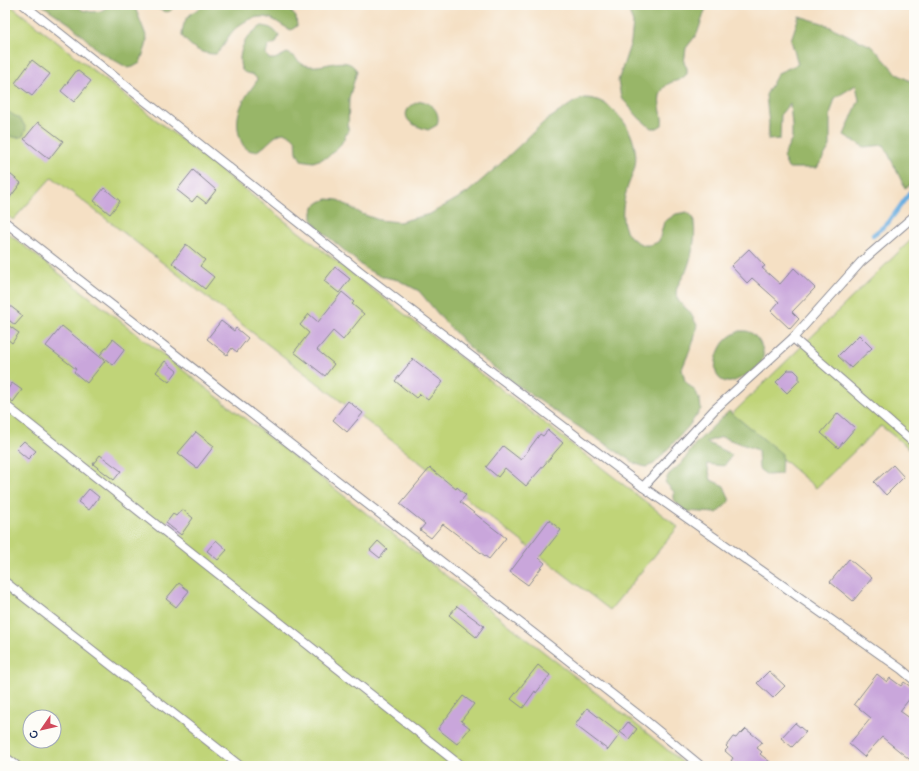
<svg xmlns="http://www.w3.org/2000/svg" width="919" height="771" font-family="'Balsamiq Sans',sans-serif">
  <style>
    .green { fill: #c0d478; stroke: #6e826b; fill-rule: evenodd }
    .forest { fill: #98b668; stroke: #5a7263 }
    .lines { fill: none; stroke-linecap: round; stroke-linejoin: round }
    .stream { stroke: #6baee0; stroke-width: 4.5 }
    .building { fill: #c9a6db }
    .service-casing { stroke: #888891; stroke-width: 10 }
    .service { stroke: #fff; stroke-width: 8 }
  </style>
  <rect width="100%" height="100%" fill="#fdfcf7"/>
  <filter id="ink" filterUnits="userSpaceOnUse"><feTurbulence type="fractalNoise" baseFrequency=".025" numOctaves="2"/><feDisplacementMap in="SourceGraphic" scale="8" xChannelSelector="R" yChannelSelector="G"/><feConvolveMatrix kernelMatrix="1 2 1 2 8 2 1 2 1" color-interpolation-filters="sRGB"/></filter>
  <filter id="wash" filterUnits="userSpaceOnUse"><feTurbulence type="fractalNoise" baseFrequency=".012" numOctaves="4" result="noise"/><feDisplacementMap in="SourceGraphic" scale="16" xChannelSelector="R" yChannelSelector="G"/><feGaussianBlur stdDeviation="0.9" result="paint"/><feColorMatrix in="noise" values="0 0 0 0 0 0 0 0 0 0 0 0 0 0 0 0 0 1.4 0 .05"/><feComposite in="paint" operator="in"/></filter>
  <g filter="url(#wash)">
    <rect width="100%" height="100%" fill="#f5e0c4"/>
    <g class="green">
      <polygon points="5,5 10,5 286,222 678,527 610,610 52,177 13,220 5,214"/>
      <path d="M5 231 632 721 687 766H5ZM30 717H54V741H30Z"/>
      <polygon points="914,237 914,452 881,426 816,488 731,415"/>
    </g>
    <g class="forest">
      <polygon points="42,5 77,5 82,10 92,12 101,11 110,5 134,5 147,38 146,46 140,63 133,67 128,68 100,52 70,24"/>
      <path d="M152 5H174C170 18 159 9 152 5Z"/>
      <path d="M206 5H285L296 17 297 26 291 30C284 27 278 22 272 19 256 12 237 24 229 36 224 44 224 47 216 54 200 54 192 48 182 36 183 17 190 13 206 5Z"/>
      <path d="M629 5H707L697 34 686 48 684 63 687 68V74C679 82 675 80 668 84 652 96 664 112 662 125L657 128H651L639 118 621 97 618 81 631 42 633 23 629 11Z"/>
      <polygon points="799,16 822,23 873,47 897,74 914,83 914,183 905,188 884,145 864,147 844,135 859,100 856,85 835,98 830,115 830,146 817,168 788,168 783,157 792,139 792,125 790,103 781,114 780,139 768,140 769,124 766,95 778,73 798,64 791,40"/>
      <path d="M262 26C270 27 274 29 279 36L276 43 268 46 266 54 269 59H275L287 53C296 56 299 64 305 65 324 71 346 52 357 71L349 98 348 131 341 144 328 157 313 162 301 160C300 158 298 155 297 152 296 145 298 141 291 136 275 123 265 158 249 150 243 148 241 141 239 135 235 116 240 105 251 89 253 86 256 83 257 79 253 72 245 75 242 70 240 67 240 61 240 58 242 42 248 34 262 26Z"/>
      <path d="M584 98C598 98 606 103 616 113 618 116 622 119 624 122 632 133 638 152 635 166 634 172 631 178 629 183 622 203 616 232 639 243 646 247 653 245 659 241L664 222 676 214 687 212 693 217C697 234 693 252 687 269 683 279 672 288 678 300 680 304 686 308 689 311 692 315 694 320 697 325L694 340 682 369 685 381 696 392 700 401 701 409 688 427 654 464 646 467 636 464 559 414 514 383 474 352 444 321 419 291 398 280 380 276 366 269 318 228 312 219V212L315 206 320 202 327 199 338 200 362 214 379 220 399 222 430 214 467 193 499 165 544 122 574 102Z"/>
      <path d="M422 101C433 104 441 113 437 125L428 130C422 128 415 126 410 122 400 112 412 103 422 101Z"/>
      <path d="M5 108C13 118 20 114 26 129L23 136C16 139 10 137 5 132Z"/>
      <path d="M740 331C742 331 744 331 746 331 758 333 768 353 761 363 756 370 748 374 741 378 736 380 732 383 727 382 708 379 716 351 725 341 729 336 734 334 740 331Z"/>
      <polygon points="729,411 782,454 781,474 767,475 759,469 758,450 722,437 706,442 732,455 724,466 707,464 711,480 724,486 730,501 717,513 685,511 674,500 674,492 665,482 669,474 682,463 695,444"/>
    </g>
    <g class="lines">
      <polyline class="stream" points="873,235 888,223 914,187"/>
    </g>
    <g id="blocks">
      <g class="building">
        <polygon points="32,60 50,74 32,96 15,83"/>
        <polygon points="77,70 91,81 74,102 61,91"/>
        <polygon points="38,122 63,141 49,159 24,139"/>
        <polygon points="5,170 21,183 5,204"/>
        <polygon points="193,170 216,190 206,203 197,196 192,202 177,190"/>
        <polygon points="104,188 120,201 110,214 94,201"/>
        <polygon points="186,244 205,260 200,266 214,277 205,289 172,263"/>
        <polygon points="749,249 765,266 762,268 780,284 794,268 815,288 792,312 799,319 790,329 771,311 779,302 752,278 747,283 731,266"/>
        <polygon points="335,267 350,279 339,293 324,281"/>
        <polygon points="342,292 354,302 352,304 364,314 343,340 333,331 317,350 334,364 325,376 294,352 309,333 300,325 309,314 318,322"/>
        <polygon points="5,302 23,316 15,325 5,317"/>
        <polygon points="221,321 234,331 236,328 248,338 237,352 232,348 227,355 207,339"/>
        <polygon points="5,323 19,333 12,343 5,337"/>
        <polygon points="62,326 105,361 87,383 74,372 76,369 46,346"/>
        <polygon points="859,335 872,348 851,368 838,356"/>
        <polygon points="113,339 125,349 113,365 100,355"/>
        <polygon points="413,359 443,382 428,400 420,394 416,398 395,381"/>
        <polygon points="165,361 177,371 169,382 156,372"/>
        <polygon points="788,370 794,370 799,375 799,381 787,393 776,382"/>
        <polygon points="12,383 22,390 13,402 5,396 5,393"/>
        <polygon points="348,401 363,413 347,432 333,420"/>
        <polygon points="838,413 855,428 838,448 821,433"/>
        <polygon points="548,430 563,443 526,486 505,468 498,477 486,467 503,446 521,460 540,434 543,436"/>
        <polygon points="196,432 214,446 197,468 178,453"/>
        <polygon points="24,441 36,451 28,459 16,449"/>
        <polygon points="100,455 121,471 114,480 93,464"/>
        <polygon points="893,465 904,477 886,495 874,482"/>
        <polygon points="430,468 456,489 457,487 466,495 460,502 506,538 489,559 443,524 431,538 420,530 425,524 400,504"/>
        <polygon points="89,489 99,497 89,510 78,502"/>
        <polygon points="182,509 193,518 181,535 166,523 173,514 176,516"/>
        <polygon points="549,520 561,530 539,558 545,563 528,585 510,572"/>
        <polygon points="216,540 227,550 218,560 207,551"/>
        <polygon points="378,541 387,549 380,558 370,550"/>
        <polygon points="849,559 872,578 853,601 830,582"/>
        <polygon points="179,583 189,591 176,607 166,599"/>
        <polygon points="457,606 484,626 476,637 449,615"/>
        <polygon points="538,665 550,675 536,693 535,691 523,708 511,699"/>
        <polygon points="769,671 785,686 773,698 757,683"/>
        <polygon points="877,674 887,682 890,678 901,686 904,682 914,689 914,693 900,711 914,721 914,763 882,737 864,757 849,744 871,718 854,704"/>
        <polygon points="463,696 474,704 461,721 470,728 457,744 438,729"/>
        <polygon points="587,708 620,734 608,750 575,725"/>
        <polygon points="628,722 637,729 629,739 620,732"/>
        <polygon points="795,723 806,732 792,747 781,738"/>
        <polygon points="746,729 762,742 757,748 762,752 760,754 775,766 737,766 731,761 733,758 725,751 728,748 726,746 733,737 736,738 740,733 741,734"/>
      </g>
    </g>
  </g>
  <g filter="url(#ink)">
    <use href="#blocks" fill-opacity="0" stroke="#888891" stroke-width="1"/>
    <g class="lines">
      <defs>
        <g id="service">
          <polyline points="24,5 362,273 643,487 901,669 914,680"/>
          <polyline points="5,222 645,720 701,766"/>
          <polyline points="793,338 914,443"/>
          <polyline points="5,405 461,766"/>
          <polyline points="643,487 714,410 793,338 861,262 914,216"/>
          <polyline points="5,582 240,766"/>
          <polyline points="5,757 17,766"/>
        </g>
      </defs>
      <use href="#service" class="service-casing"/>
      <use href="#service" class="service"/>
    </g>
  </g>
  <rect width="919" height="771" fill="none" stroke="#fdfcf7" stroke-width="20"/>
  <g transform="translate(42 729) rotate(236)"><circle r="19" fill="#fdfcf7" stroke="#a3aaba"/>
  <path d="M0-3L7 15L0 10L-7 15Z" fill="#d1495b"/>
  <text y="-6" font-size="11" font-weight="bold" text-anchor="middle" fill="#1b2f5e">С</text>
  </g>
</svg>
